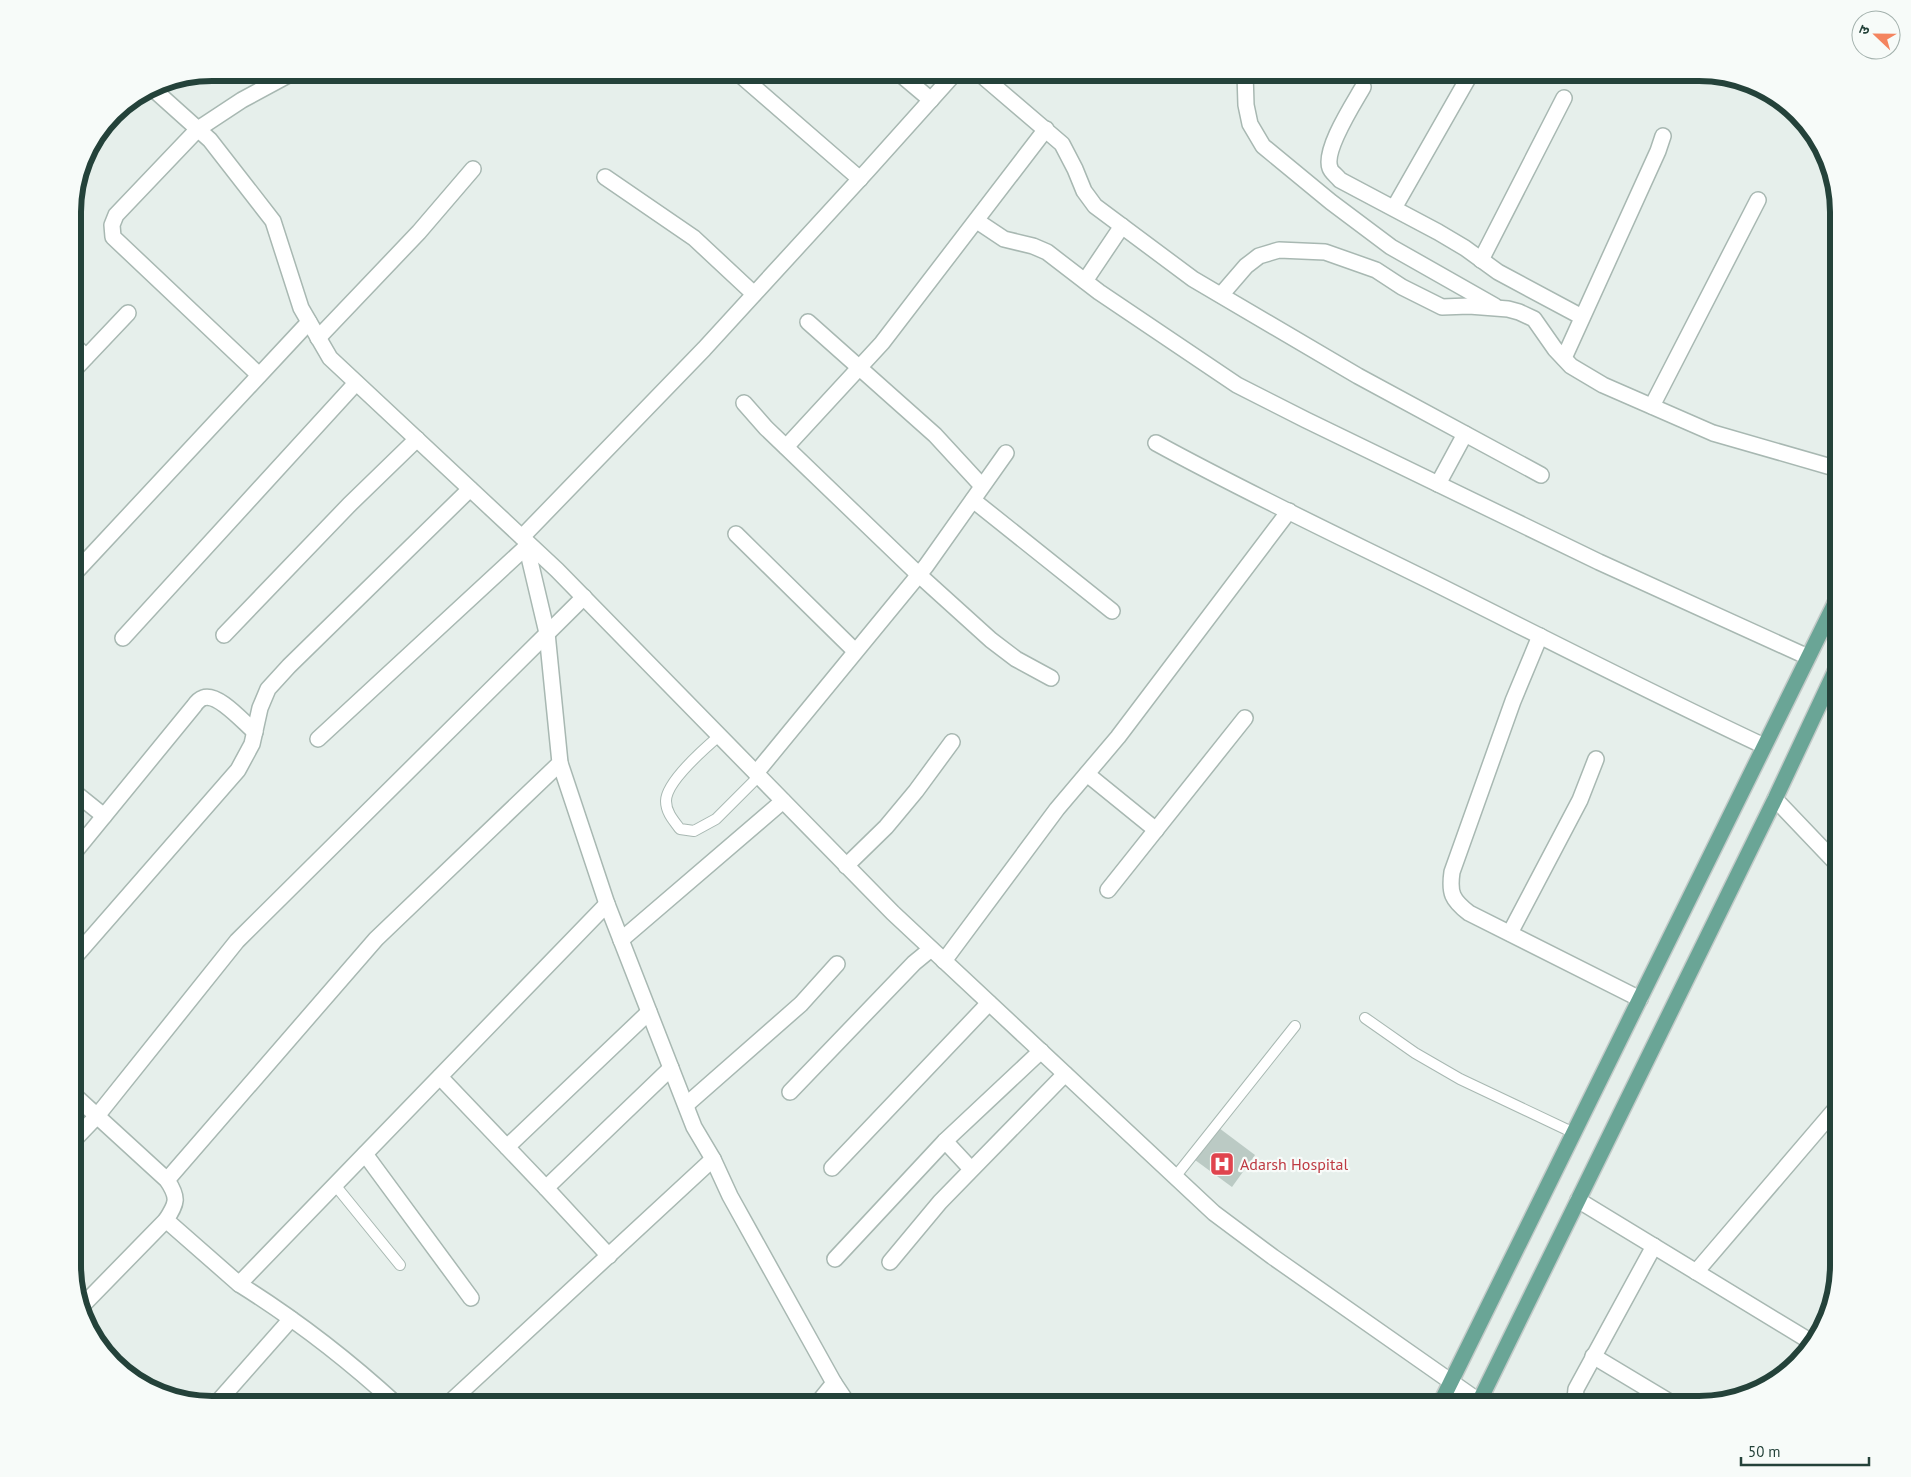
<svg xmlns="http://www.w3.org/2000/svg" width="1911" height="1477" font-family="'PT Sans','Noto Sans Devanagari',sans-serif">
  <style>
    .building { fill: #bbcac4 }
    .lines { fill: none; stroke-linecap: round; stroke-linejoin: round }
    .lane-casing { stroke: #a8b8b2; stroke-width: 12 }
    .street-casing { stroke: #a8b8b2; stroke-width: 18 }
    .primary-casing { stroke: #c2cac8; stroke-width: 18 }
    .lane { stroke: #fff; stroke-width: 10 }
    .street { stroke: #fff; stroke-width: 15 }
    .primary { stroke: #6aa596; stroke-width: 15 }
    .labels { text-anchor: middle; dominant-baseline: central; stroke-width: 4.5; stroke-linejoin: round; paint-order: stroke }
    .health-label { font-size: 16px; fill: #be3a42; stroke: #f7fbf9; text-anchor: start }
    .rim { fill: none; stroke: #24423a; stroke-width: 6 }
  </style>
  <rect width="100%" height="100%" fill="#e6efeb"/>
  <polygon class="building" points="1219,1128 1255,1155 1232,1187 1195,1160"/>
  <g class="lines">
    <defs>
      <g id="lane">
        <path d="M719 736C705 748 666 782 666 801 666 812 673 820 680 829L694 831 716 819 759 776"/>
        <polyline points="1365,1018 1415,1053 1460,1079 1574,1133"/>
        <polyline points="1175,1177 1295,1026"/>
        <polyline points="335,1185 400,1265"/>
      </g>
      <g id="street">
        <polyline points="738,73 860,179"/>
        <polyline points="899,73 931,100"/>
        <polyline points="979,73 1062,144 1075,169 1084,191 1095,206 1193,279 1358,376 1541,475"/>
        <polyline points="1245,73 1246,105 1250,124 1263,146 1331,202 1391,247 1495,306"/>
        <path d="M1363 87C1354 103 1323 150 1330 168 1331 172 1337 176 1340 180L1438 232 1465 248 1498 272 1582 317"/>
        <polyline points="152,88 210,140 273,221 301,308 330,358 557,570 893,913 1214,1213 1273,1257 1480,1402"/>
        <polyline points="605,177 694,238 754,294"/>
        <polyline points="1394,208 1471,73"/>
        <polyline points="977,221 1004,239 1033,246 1047,252 1099,292 1237,385 1306,420 1599,562 1808,657"/>
        <polyline points="1481,260 1564,98"/>
        <polyline points="1085,281 1122,226"/>
        <polyline points="1221,295 1246,266 1259,256 1279,250 1325,252 1376,270 1402,287 1442,307 1469,306 1508,309 1519,312 1534,319 1555,349 1571,366 1603,385 1713,433 1838,469"/>
        <polyline points="808,322 935,435 982,486"/>
        <polyline points="318,338 419,232 473,169"/>
        <polyline points="73,344 86,357"/>
        <polyline points="1564,358 1658,151 1663,136"/>
        <polyline points="73,371 128,313"/>
        <polyline points="259,375 113,237 112,225 116,215 198,129 242,100 292,73"/>
        <polyline points="744,403 766,428 918,574 991,640 1016,659 1051,678"/>
        <polyline points="1652,406 1758,200"/>
        <path d="M1156 443C1247 493 1341 537 1434 583 1544 638 1653 694 1764 746"/>
        <polyline points="786,447 882,343 1046,129"/>
        <polyline points="1438,484 1465,434"/>
        <polyline points="973,500 1112,611"/>
        <polyline points="736,534 855,651"/>
        <polyline points="522,537 704,349 868,170 955,73"/>
        <polyline points="73,575 309,322"/>
        <polyline points="224,635 349,505 417,439"/>
        <path d="M1540 636 1513 701 1452 872C1449 893 1452 900 1469 913L1640 999"/>
        <polyline points="123,638 356,383"/>
        <polyline points="318,739 526,547"/>
        <polyline points="560,763 607,904"/>
        <polyline points="756,773 926,566 1006,453"/>
        <polyline points="1087,774 1156,830"/>
        <polyline points="73,791 104,816"/>
        <polyline points="1775,799 1838,865"/>
        <path d="M73 854 194 706C196 703 200 699 203 698 218 692 244 723 255 732"/>
        <polyline points="846,866 886,827 916,791 952,742"/>
        <polyline points="1108,890 1245,718"/>
        <polyline points="1510,933 1580,800 1596,759"/>
        <polyline points="621,940 783,801"/>
        <polyline points="73,959 238,770 252,744 260,708 268,689 289,666 470,489"/>
        <polyline points="944,961 1057,809 1118,737 1289,511"/>
        <polyline points="440,1077 546,1188 609,1256"/>
        <polyline points="790,1092 914,963 931,949"/>
        <path d="M73 1094 167 1180C179 1198 177 1203 166 1220L239 1284 607 904 694 1127 713 1159 730 1196 834 1383"/>
        <polyline points="686,1105 801,1004 837,964"/>
        <polyline points="73,1141 97,1116 237,941 584,597"/>
        <polyline points="945,1141 971,1169"/>
        <polyline points="507,1147 649,1012"/>
        <polyline points="365,1154 471,1298"/>
        <polyline points="832,1168 989,1003"/>
        <polyline points="167,1180 376,939 560,763 547,633 525,540"/>
        <polyline points="546,1188 671,1068"/>
        <polyline points="1578,1200 1813,1343"/>
        <polyline points="835,1259 945,1141 1041,1051"/>
        <polyline points="890,1262 940,1202 1065,1074"/>
        <polyline points="1696,1272 1838,1106"/>
        <path d="M239 1284C295 1319 347 1359 396 1404"/>
        <polyline points="82,1306 166,1220"/>
        <polyline points="1593,1356 1673,1404"/>
        <polyline points="126,1374 130,1377"/>
        <polyline points="216,1404 291,1319"/>
        <polyline points="448,1404 713,1159"/>
        <polyline points="817,1404 834,1383 848,1404"/>
        <polyline points="1577,1404 1575,1399 1576,1389 1654,1246"/>
      </g>
      <g id="primary">
        <polyline points="1440,1404 1838,597"/>
        <polyline points="1478,1404 1775,799 1838,665"/>
      </g>
    </defs>
    <use href="#lane" class="lane-casing"/>
    <use href="#street" class="street-casing"/>
    <use href="#primary" class="primary-casing"/>
    <use href="#lane" class="lane"/>
    <use href="#street" class="street"/>
    <use href="#primary" class="primary"/>
  </g>
  <defs>
    <symbol id="hospital-square" viewBox="-11 -11 22 22"><rect x="-9" y="-9" width="18" height="18" rx="4" fill="#e0444e" stroke="#f7fbf9"/><path d="M-5-5h3v3.5h4V-5h3V5h-3V1.5h-4V5h-3Z" fill="#fff"/></symbol>
  </defs>
  <g fill-rule="evenodd">
    <use href="#hospital-square" x="1208" y="1150" width="28" height="28"/>
  </g>
  <g class="labels">
    <g class="health-label">
      <text x="1240" y="1164">Adarsh Hospital</text>
    </g>
  </g>
  <path d="M0 0H1911V1477H0ZM212 81H1699A131 131 0 0 1 1830 212V1265A131 131 0 0 1 1699 1396H212A131 131 0 0 1 81 1265V212A131 131 0 0 1 212 81Z" fill="#f7fbf9" fill-rule="evenodd"/>
  <path class="rim" d="M212 81H1699A131 131 0 0 1 1830 212V1265A131 131 0 0 1 1699 1396H212A131 131 0 0 1 81 1265V212A131 131 0 0 1 212 81Z"/>
  <g transform="translate(1876 35) rotate(292)"><circle r="24" fill="#f7fbf9" stroke="#a3b1ad"/>
  <path d="M0-4L9 19L0 12L-9 19Z" fill="#f4845f"/>
  <text y="-8" font-size="14" font-weight="bold" text-anchor="middle" fill="#24423a">उ</text>
  </g>
  <path d="M1741 1457v8h128v-8" fill="none" stroke="#24423a" stroke-width="2.5"/>
  <text x="1748" y="1457" font-size="15" fill="#24423a" stroke="#f7fbf9" stroke-width="4" paint-order="stroke">50 m</text>
</svg>
